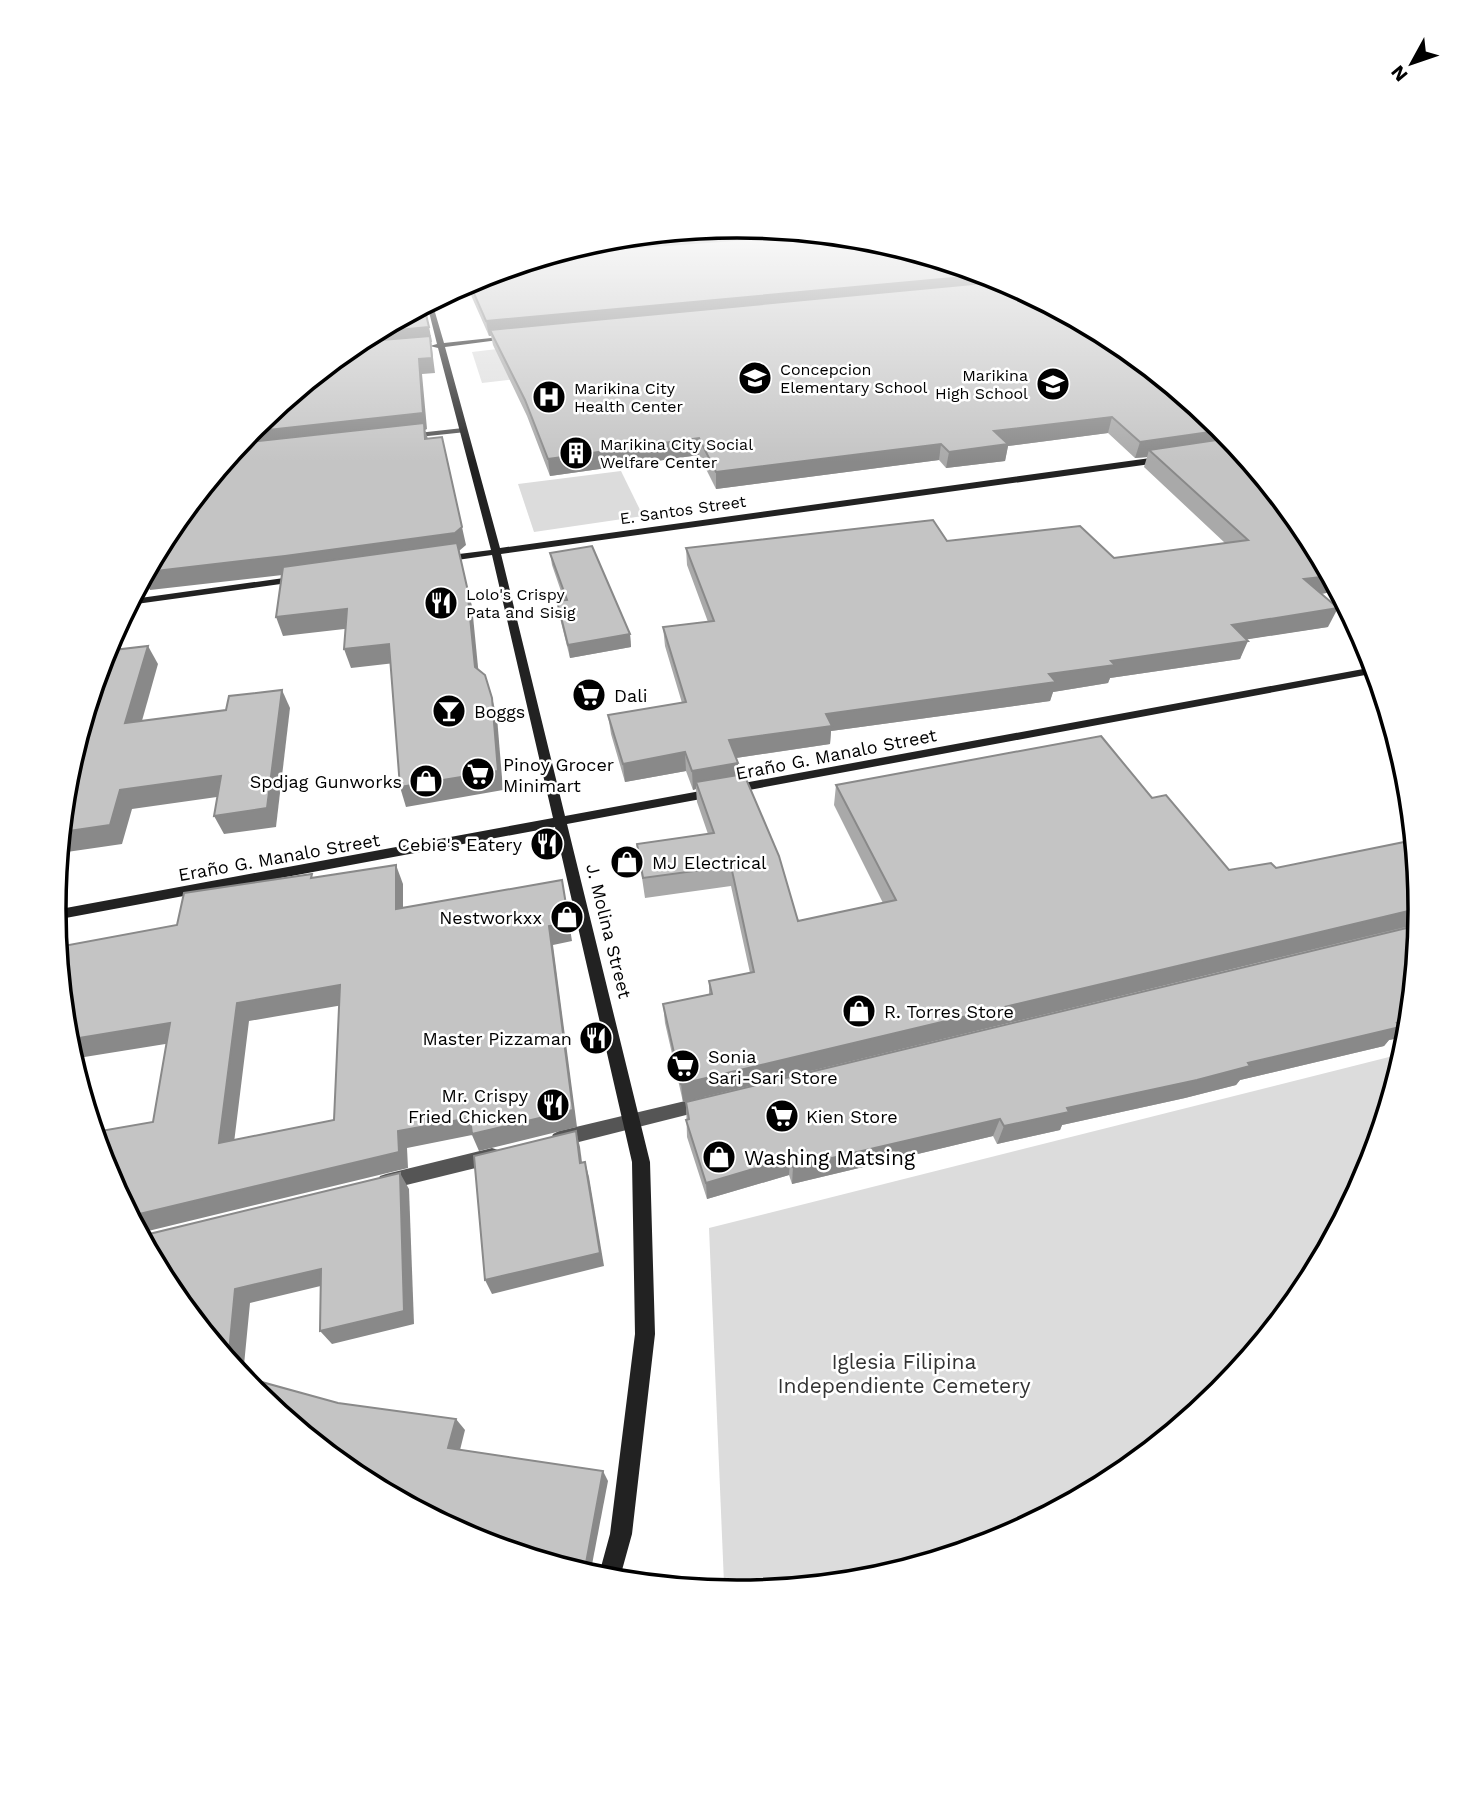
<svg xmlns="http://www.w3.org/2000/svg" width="1475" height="1819" font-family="'Work Sans',sans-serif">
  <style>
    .green { fill: #dcdcdc }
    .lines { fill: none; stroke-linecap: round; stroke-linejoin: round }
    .street { fill: #555; fill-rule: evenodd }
    .secondary { fill: #222; fill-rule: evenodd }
    .wall { fill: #a9a9a9 }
    .shaded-wall { fill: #898989 }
    .building { fill: #c4c4c4; stroke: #898989; stroke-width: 2; fill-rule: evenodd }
    .labels { text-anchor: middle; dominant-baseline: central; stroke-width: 5; stroke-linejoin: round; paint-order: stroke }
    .far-poi-label { font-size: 16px; fill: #000; stroke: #fff; text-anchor: start }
    .far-street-label { font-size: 16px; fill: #000; stroke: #fff }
    .poi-label { font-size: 18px; fill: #000; stroke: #fff; text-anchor: start }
    .street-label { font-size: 18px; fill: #000; stroke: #fff }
    .near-poi-label { font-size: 21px; fill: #000; stroke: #fff; text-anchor: start }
    .near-park-label { font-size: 21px; fill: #333; stroke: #fff }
    .rim { fill: none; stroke: #000; stroke-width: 3.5 }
  </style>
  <rect width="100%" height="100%" fill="#fff"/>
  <g class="green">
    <polygon points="556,342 571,373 482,383 472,352"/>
    <polygon points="621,471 643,516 534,532 518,484"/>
    <polygon points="1405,1053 1369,1171 1305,1289 1220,1393 1117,1478 999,1541 870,1580 738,1593 724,1583 709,1228"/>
  </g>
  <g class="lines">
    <g class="street">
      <polygon points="463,428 467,430 466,432 409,438 405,436 409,434"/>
      <polygon points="702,1097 708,1099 710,1104 708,1109 702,1111 559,1147 553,1144 551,1139 553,1134 559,1131"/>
      <polygon points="492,1148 498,1150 501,1156 498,1162 492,1164 386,1190 380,1188 377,1182 380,1176 386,1174"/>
    </g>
    <g class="secondary">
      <polygon points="432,302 444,343 511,336 514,338 445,347 500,548 1165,456 1169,459 1165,462 501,554 565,816 1374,667 1376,673 567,824 650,1162 655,1334 632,1534 619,1581 598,1578 610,1534 635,1334 632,1162 555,827 55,920 55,910 553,818 492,555 443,562 438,559 443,556 491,550 438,348 430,346 437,344 427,304"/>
      <polygon points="298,576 303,579 302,581 129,605 133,599"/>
    </g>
  </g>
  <g class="wall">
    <polygon points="476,278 999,278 1338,591 1321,594 1328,627 1247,639 1240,659 1110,678 1108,683 1053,692 1050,701 831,731 830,744 736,758 738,775 798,921 883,903 834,805 836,785 1152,798 1229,870 1276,868 1421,910 1408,1036 1389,1040 1384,1046 1240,1080 1236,1085 1185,1098 1062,1125 1060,1130 997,1144 993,1136 792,1184 789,1175 707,1199 687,1137 686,1102 1418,924 683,1102 665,1023 663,1004 709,995 709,981 750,973 731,886 645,898 637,844 708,834 697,802 696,789 693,790 686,771 625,782 611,734 608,715 682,703 665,646 663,627 708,622 687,565 686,548 947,541 1114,558 1225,543 1144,467 1147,457 1135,458 1108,433 1008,446 1005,461 946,468 939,460 716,489 699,455 550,476 527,416 493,345 491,336 489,336 466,284"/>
    <polygon points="550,553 630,634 631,647 570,658 559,614 557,601 564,600 552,565"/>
  </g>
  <g class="shaded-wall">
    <polygon points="777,230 851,237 525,263 586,245"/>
    <polygon points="986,275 999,278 1013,286 490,330 491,336 489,336 486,321"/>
    <polygon points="425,306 432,342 431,342 435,373 422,374 427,429 425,430 428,439 234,451 250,432 358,341"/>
    <polygon points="1112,417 1108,433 1008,446 1005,461 946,468 949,452 994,431"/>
    <polygon points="1224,430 1236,445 1149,450 1147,457 1135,458 1140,442"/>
    <polygon points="699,438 699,455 550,476 548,459"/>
    <polygon points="941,444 939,460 716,489 716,472"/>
    <polygon points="462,527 466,545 459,551 291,574 150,590 149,588 138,589 147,572"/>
    <polygon points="1330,576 1338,591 1295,598 1304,579"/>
    <polygon points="467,587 472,606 480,687 475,667"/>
    <polygon points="1338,608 1328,627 1224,643 1232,625"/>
    <polygon points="347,609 353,628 283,636 276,617"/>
    <polygon points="630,634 631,647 570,658 568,645"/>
    <polygon points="1248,641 1240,659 1110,678 1108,683 1053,692 1050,701 831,731 830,744 729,759 729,740 826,714 1049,674 1111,661"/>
    <polygon points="389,644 395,663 351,668 344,649"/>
    <polygon points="148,646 158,664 136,742 125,723"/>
    <polygon points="282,690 290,708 276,827 224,834 214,816"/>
    <polygon points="492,698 497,717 503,790 406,807 400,787"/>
    <polygon points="685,752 686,771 625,782 623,764"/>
    <polygon points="738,763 738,781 696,782 696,789 693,790 692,771"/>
    <polygon points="221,776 231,795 132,809 122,844 60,853 62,832 120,790"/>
    <polygon points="396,865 403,884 403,928 396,909"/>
    <polygon points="562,880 572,941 553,945 577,1127 479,1151 472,1135 407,1148 408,1168 140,1233 131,1216 398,1131 549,926"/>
    <polygon points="1421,908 1418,924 683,1102 681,1084"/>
    <polygon points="340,985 349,1004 249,1021 232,1159 219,1143 237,1003"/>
    <polygon points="1410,1020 1408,1036 1389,1040 1384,1046 1240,1080 1236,1085 1185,1098 1062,1125 1060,1130 997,1144 1004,1126 1067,1108"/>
    <polygon points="170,1023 184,1041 72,1059 67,1042 67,1040"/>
    <polygon points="1000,1119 993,1136 792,1184 793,1167"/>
    <polygon points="576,1131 580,1147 584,1178 580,1163"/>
    <polygon points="790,1158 789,1175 707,1199 706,1183"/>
    <polygon points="585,1162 589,1177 604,1266 492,1294 485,1280"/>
    <polygon points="400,1173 409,1189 414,1324 332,1344 320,1331"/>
    <polygon points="321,1269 333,1283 250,1303 244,1365 233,1367 222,1354 235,1289"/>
    <polygon points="456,1419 465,1430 458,1458 448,1448"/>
    <polygon points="603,1471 608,1481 590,1575 584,1574"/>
  </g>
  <g class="building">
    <polygon points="738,226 777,230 586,245 605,239"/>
    <polygon points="815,234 871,239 986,275 486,321 469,282 476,278 559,253"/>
    <polygon points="1005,281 1117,342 1221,427 1224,430 1140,442 1112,417 994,431 1008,444 949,452 941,444 716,472 699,438 548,459 525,400 490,330"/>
    <polygon points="424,306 429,327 376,332"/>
    <polygon points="430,336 432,358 419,359 423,413 250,432 255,426 357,342"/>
    <polygon points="424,423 425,439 442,437 462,527 455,533 285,556 147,572 170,530 241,443"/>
    <polygon points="1230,438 1306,530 1330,576 1304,579 1338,608 1232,625 1248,641 1111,661 1115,665 1049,674 1056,682 826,714 832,726 729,740 738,763 692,771 685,752 623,764 608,715 686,702 663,627 714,621 686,548 933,520 947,541 1080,526 1114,558 1248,540 1149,450"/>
    <polygon points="457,543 467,587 475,667 485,675 492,698 498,771 400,787 389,644 344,649 347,609 276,617 283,567"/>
    <polygon points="592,546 630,634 568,645 557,601 567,600 550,553"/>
    <polygon points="148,646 125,723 226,710 229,696 282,690 267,808 214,816 221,776 120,790 110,825 62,832 67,776 105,651"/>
    <polygon points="1101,736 1152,798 1166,795 1229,870 1271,863 1276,868 1414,840 1421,908 681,1084 663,1004 712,994 709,981 754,972 731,866 643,878 637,844 714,833 696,782 744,774 779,856 798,921 896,900 836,785"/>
    <path d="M396 865V909L562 880 569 923 549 926 573 1110 472 1134 470 1118 398 1131 399 1152 131 1216 106 1171 95 1132 153 1122 170 1023 67 1040 58 947 177 925 184 893 312 874 311 878ZM340 985 334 1120 219 1143 237 1003Z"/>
    <polygon points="1419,925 1410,1020 1397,1023 1400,1027 1248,1063 1250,1066 1197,1080 1067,1108 1069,1112 1004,1126 1000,1119 793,1167 790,1158 706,1183 686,1120 689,1119 686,1102"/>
    <polygon points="576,1131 580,1163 585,1162 600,1253 485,1280 474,1156"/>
    <polygon points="400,1173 404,1311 320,1331 321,1269 235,1289 229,1352 222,1354 169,1289 141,1236"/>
    <polygon points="240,1376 338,1403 456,1419 448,1448 603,1471 584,1574 476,1541 358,1477 254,1392"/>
  </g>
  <linearGradient id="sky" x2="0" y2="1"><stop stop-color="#8cadcc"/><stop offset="0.45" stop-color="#fff"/><stop offset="1" stop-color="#fff" stop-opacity="0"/></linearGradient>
  <rect width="1475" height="462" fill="url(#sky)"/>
  <defs>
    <symbol id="school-disc" viewBox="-11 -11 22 22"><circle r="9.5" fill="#000" stroke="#fff"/><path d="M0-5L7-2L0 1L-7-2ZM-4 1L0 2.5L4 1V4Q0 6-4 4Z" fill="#fff"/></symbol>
    <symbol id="hospital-disc" viewBox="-11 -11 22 22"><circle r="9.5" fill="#000" stroke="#fff"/><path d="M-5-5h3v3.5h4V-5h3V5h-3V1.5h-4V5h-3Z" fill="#fff"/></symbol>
    <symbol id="building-disc" viewBox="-11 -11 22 22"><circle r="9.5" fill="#000" stroke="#fff"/><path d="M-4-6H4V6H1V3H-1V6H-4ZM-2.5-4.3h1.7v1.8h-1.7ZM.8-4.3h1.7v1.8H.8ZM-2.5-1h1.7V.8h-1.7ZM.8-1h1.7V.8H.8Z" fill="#fff"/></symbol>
    <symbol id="restaurant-disc" viewBox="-11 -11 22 22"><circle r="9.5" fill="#000" stroke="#fff"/><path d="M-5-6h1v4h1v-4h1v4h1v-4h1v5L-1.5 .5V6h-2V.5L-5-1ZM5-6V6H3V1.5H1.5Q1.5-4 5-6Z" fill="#fff"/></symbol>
    <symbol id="supermarket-disc" viewBox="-11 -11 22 22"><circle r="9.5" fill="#000" stroke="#fff"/><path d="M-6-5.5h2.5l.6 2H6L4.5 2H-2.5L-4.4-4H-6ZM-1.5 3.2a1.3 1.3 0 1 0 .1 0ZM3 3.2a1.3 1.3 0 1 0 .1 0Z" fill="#fff"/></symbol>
    <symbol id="bar-disc" viewBox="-11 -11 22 22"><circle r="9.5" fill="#000" stroke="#fff"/><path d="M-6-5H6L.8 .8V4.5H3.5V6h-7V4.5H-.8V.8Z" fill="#fff"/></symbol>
    <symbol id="shop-disc" viewBox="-11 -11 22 22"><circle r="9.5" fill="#000" stroke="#fff"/><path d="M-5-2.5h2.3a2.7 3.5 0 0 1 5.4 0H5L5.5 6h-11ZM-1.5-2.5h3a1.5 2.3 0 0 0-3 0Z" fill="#fff"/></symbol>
  </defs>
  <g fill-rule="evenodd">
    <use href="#school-disc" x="736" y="359" width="38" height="38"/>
    <use href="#school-disc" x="1034" y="365" width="38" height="38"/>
    <use href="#hospital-disc" x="530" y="378" width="38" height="38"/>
    <use href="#building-disc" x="557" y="434" width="38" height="38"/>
    <use href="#restaurant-disc" x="422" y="584" width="38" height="38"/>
    <use href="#supermarket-disc" x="570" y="676" width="38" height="38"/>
    <use href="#bar-disc" x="430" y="692" width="38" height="38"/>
    <use href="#supermarket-disc" x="459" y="755" width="38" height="38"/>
    <use href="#shop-disc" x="407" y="762" width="38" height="38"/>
    <use href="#restaurant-disc" x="528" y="825" width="38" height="38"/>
    <use href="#shop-disc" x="608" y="843" width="38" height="38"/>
    <use href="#shop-disc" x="548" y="898" width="38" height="38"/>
    <use href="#shop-disc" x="840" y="992" width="38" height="38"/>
    <use href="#restaurant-disc" x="577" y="1019" width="38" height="38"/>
    <use href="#supermarket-disc" x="664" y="1047" width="38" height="38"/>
    <use href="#restaurant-disc" x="534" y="1086" width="38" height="38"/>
    <use href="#supermarket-disc" x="763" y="1097" width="38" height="38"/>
    <use href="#shop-disc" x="700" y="1138" width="38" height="38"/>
  </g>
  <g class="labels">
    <g class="far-poi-label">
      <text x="780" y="369">Concepcion<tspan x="780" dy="18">Elementary School</tspan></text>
      <text x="1028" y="375" text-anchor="end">Marikina<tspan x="1028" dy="18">High School</tspan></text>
      <text x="574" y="388">Marikina City<tspan x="574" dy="18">Health Center</tspan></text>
      <text x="600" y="444">Marikina City Social<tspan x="600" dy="18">Welfare Center</tspan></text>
      <text x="466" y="594">Lolo's Crispy<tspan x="466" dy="18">Pata and Sisig</tspan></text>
    </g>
    <g class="far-street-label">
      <text transform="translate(683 510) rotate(-8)">E. Santos Street</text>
    </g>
    <g class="poi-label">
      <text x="614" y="695">Dali</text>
      <text x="474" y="711">Boggs</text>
      <text x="503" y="764">Pinoy Grocer<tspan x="503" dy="21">Minimart</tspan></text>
      <text x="402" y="781" text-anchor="end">Spdjag Gunworks</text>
      <text x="522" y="844" text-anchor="end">Cebie's Eatery</text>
      <text x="652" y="862">MJ Electrical</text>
      <text x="542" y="917" text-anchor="end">Nestworkxx</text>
      <text x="884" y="1011">R. Torres Store</text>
      <text x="572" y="1038" text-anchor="end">Master Pizzaman</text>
      <text x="708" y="1056">Sonia<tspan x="708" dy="21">Sari-Sari Store</tspan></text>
      <text x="528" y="1095" text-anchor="end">Mr. Crispy<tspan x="528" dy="21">Fried Chicken</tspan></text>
      <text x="806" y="1116">Kien Store</text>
    </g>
    <g class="street-label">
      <text transform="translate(836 754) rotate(-11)">Eraño G. Manalo Street</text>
      <text transform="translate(279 857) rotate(-10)">Eraño G. Manalo Street</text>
      <text transform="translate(609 931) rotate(76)">J. Molina Street</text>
    </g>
    <g class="near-poi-label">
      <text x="744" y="1157">Washing Matsing</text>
    </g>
    <g class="near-park-label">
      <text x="904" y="1361">Iglesia Filipina<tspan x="904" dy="24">Independiente Cemetery</tspan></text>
    </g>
  </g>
  <path d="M0 0H1475V1819H0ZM66 909a671 671 0 1 1 1342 0a671 671 0 1 1-1342 0Z" fill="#fff" fill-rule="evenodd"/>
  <path class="rim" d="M66 909a671 671 0 1 1 1342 0a671 671 0 1 1-1342 0Z"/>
  <g transform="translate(1412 63) rotate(230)" stroke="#ffffff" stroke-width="5" paint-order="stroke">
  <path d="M0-5L12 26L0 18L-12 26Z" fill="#000000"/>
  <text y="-10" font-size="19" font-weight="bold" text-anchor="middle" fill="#000000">N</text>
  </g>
</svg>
